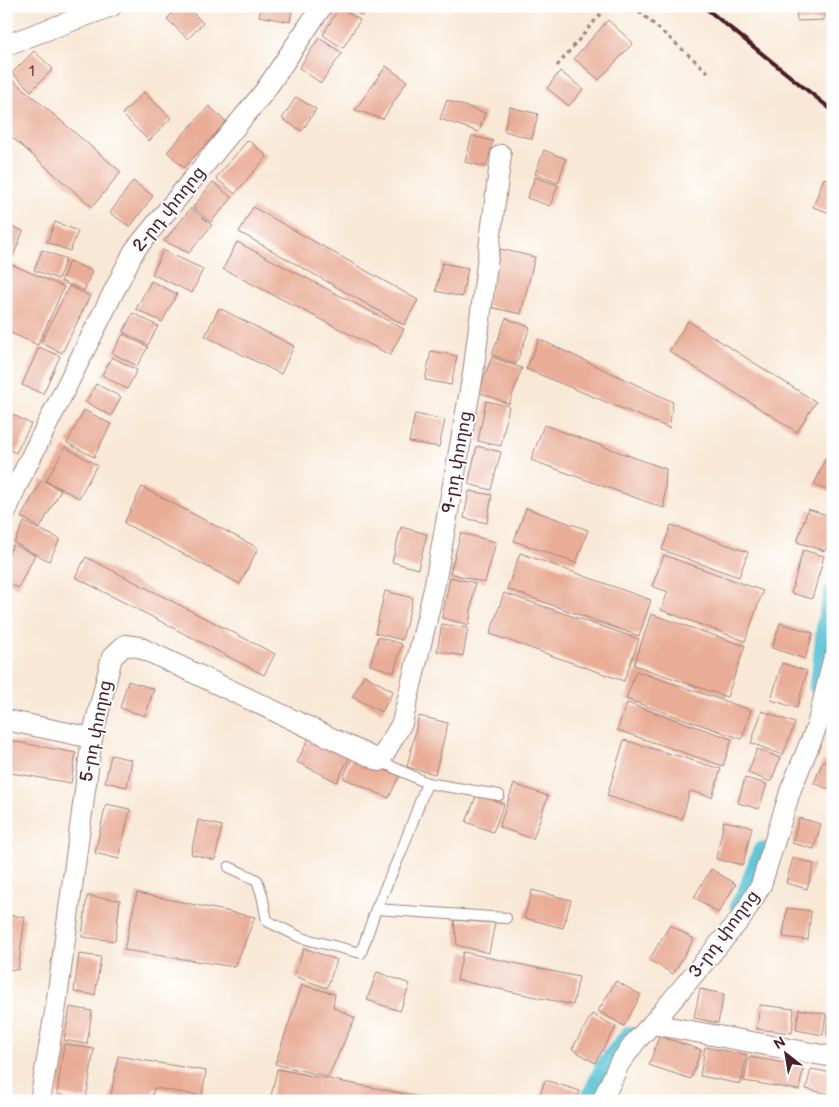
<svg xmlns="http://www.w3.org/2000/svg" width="839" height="1107" font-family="'Balsamiq Sans','Noto Sans Armenian',sans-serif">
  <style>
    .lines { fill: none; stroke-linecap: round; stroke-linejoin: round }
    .canal { stroke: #5cc5d7; stroke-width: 19 }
    .building { fill: #e9ad97 }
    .service-casing { stroke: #a18480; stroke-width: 12 }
    .minor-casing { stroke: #a18480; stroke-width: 22 }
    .path { stroke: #a18480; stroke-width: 3; stroke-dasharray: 4 4; stroke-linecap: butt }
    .service { stroke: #fff; stroke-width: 10 }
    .minor { stroke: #fff; stroke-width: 20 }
    .rail { stroke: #4a1f2b; stroke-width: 4 }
    .labels { text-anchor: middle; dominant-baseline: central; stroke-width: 4; stroke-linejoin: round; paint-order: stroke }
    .number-label { font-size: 15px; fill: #724246 }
    .street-label { font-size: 18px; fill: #4a1f2b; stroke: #fff }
  </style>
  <rect width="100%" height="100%" fill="#fff"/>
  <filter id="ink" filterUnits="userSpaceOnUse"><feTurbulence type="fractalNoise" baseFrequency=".02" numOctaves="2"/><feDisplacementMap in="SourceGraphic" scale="10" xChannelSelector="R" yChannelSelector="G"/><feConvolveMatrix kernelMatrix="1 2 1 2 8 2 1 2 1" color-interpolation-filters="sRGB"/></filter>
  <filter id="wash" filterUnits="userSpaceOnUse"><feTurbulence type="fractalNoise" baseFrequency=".0096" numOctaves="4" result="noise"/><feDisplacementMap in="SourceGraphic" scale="20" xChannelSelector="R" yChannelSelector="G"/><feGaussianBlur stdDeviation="1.12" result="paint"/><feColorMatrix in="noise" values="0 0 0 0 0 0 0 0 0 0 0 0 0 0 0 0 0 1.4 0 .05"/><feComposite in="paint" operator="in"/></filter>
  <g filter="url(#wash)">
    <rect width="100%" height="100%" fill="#f8e8d5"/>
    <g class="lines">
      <g class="canal">
        <polyline points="818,686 821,672 826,624 833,593"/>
        <polyline points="739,906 746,894 762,851"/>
        <polyline points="589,1101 605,1066 629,1036"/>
      </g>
    </g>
    <g id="blocks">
      <g class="building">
        <polygon points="179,6 186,6 203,23 188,39 167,19"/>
        <polygon points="261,6 293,6 290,22 259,16"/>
        <polygon points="346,6 368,6 362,16"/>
        <polygon points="796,6 824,6 824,20 797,21"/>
        <polygon points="339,7 360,20 343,48 323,35"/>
        <polygon points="608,20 633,43 599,80 574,58"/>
        <polygon points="319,38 342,53 321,83 299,68"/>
        <polygon points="34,51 53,69 31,91 12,73"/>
        <polygon points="386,66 407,81 383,119 355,110"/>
        <polygon points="560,71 583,89 569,106 547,88"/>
        <polygon points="6,74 121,172 92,207 6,132"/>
        <polygon points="144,92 171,118 149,141 122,114"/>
        <polygon points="296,97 316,109 302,131 282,119"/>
        <polygon points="447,100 485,113 479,132 440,119"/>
        <polygon points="209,106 226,122 184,168 167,152"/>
        <polygon points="510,107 538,114 532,139 504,131"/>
        <polygon points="472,136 493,141 486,167 465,162"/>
        <polygon points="248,140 267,156 235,194 216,178"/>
        <polygon points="544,150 566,159 558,183 535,174"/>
        <polygon points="535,177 558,185 550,206 527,198"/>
        <polygon points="824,178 833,182 833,214 813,207"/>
        <polygon points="133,181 153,196 130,227 110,213"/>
        <polygon points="213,182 232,198 211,222 193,207"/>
        <polygon points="253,207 418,300 404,325 239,232"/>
        <polygon points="191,208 212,225 189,253 164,241"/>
        <polygon points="55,222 78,231 70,251 47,242"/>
        <polygon points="6,224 23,231 11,262 6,261"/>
        <polygon points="237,242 404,329 390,355 223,269"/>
        <polygon points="500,249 535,257 521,314 485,306"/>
        <polygon points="42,250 66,259 58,279 34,270"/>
        <polygon points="163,250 203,269 192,293 152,274"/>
        <polygon points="69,261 92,271 84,291 61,281"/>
        <polygon points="6,262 64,287 38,345 6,331"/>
        <polygon points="442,263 468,268 462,297 436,291"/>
        <polygon points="151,281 177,294 162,322 136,309"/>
        <polygon points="69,286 90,296 62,353 41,343"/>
        <polygon points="219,308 294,346 281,374 205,336"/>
        <polygon points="133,313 158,326 148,345 123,332"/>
        <polygon points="506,318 530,327 516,364 492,355"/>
        <polygon points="688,321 816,402 797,432 669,351"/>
        <polygon points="123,334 148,347 137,366 112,353"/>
        <polygon points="539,339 673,402 669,428 526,369"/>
        <polygon points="39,347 60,356 43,394 22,385"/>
        <polygon points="431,351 457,356 451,385 425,380"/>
        <polygon points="112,357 137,370 127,389 102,375"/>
        <polygon points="492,357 522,368 509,404 478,392"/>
        <polygon points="833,364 833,383 825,379"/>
        <polygon points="96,384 121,397 111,416 86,402"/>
        <polygon points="486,401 509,406 501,446 478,441"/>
        <polygon points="84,410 111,424 94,457 67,443"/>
        <polygon points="6,411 31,424 16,453 6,448"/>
        <polygon points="415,414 445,420 439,447 409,442"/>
        <polygon points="544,425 666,469 664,508 531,460"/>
        <polygon points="477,446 501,452 491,490 468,484"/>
        <polygon points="65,447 97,465 79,498 46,481"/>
        <polygon points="826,457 833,460 833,493 814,485"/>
        <polygon points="42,480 61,490 40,528 21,517"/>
        <polygon points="142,487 258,548 240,584 124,523"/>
        <polygon points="469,491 492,495 487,523 464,518"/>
        <polygon points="526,508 588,530 576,563 514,541"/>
        <polygon points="808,509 833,517 833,528 825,551 797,542"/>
        <polygon points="24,522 60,539 49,561 14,543"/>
        <polygon points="671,525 748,552 739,577 662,550"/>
        <polygon points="401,527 427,534 418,569 392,562"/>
        <polygon points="461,533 496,542 485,583 450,573"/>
        <polygon points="13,545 35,555 18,588 6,582 6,558"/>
        <polygon points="803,550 824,556 812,599 791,593"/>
        <polygon points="520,553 651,600 639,636 507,589"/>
        <polygon points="664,555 763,591 745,641 661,610 668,592 652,586"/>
        <polygon points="86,557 275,654 264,675 75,577"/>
        <polygon points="450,577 475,583 469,625 442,618"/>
        <polygon points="385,591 413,598 402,640 375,633"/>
        <polygon points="504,593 639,639 624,681 490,634"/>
        <polygon points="651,614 745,646 727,697 634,665"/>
        <polygon points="780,623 813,633 805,659 772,648"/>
        <polygon points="442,624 468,628 463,656 437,651"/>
        <polygon points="378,637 402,644 394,672 370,665"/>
        <polygon points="782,663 807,671 797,708 771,700"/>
        <polygon points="636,671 751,710 742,739 626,699"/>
        <polygon points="364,675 393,691 382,712 352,697"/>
        <polygon points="128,681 154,689 145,716 120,708"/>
        <polygon points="627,703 732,739 723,766 617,730"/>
        <polygon points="762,711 795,723 783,755 751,743"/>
        <polygon points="419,716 448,723 435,774 407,767"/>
        <polygon points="309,738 349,758 337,782 297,762"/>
        <polygon points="6,740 76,753 71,783 6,772"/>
        <polygon points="624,740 721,769 712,797 690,791 682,819 607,796"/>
        <polygon points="757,749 780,758 771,782 748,773"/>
        <polygon points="111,755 132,760 127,787 105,782"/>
        <polygon points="353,756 399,776 389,798 343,778"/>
        <polygon points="823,761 833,765 833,791 814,783"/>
        <polygon points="745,778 767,784 759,809 738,803"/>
        <polygon points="514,784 548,796 533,839 499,827"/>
        <polygon points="477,794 504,804 493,832 466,822"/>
        <polygon points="106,804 130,809 119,859 95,853"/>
        <polygon points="799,818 821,824 814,849 792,843"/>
        <polygon points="198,820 222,826 215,860 191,854"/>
        <polygon points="724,821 752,827 743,865 716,859"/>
        <polygon points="793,858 814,864 807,889 786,883"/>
        <polygon points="711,869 736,884 718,913 694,897"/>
        <polygon points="532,890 571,900 563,928 524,918"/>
        <polygon points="137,893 255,917 235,967 124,950"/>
        <polygon points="87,896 120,900 115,941 82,937"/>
        <polygon points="787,908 811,911 808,940 783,937"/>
        <polygon points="6,915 25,917 18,970 6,969"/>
        <polygon points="454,920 495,923 489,953 457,945"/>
        <polygon points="670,925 694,939 673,974 649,960"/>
        <polygon points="304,948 337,960 327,988 294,976"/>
        <polygon points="463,952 579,977 573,1005 457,980"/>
        <polygon points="79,954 101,957 95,995 74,992"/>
        <polygon points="377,972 410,984 400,1011 367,1000"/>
        <polygon points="616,981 641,995 624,1026 598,1011"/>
        <polygon points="302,985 335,994 333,1007 355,1018 328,1077 275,1064"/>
        <polygon points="700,989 724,994 718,1023 694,1018"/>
        <polygon points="760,1005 794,1009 792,1033 757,1029"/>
        <polygon points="70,1007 92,1011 87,1044 64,1040"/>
        <polygon points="799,1009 826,1014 823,1035 796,1030"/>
        <polygon points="829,1012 833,1012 833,1037 827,1036"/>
        <polygon points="592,1014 616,1027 595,1063 572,1049"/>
        <polygon points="659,1036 701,1050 691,1079 649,1065"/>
        <polygon points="64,1044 94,1049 86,1099 57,1094"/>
        <polygon points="705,1047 747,1055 741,1084 700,1076"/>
        <polygon points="118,1056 206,1071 202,1096 154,1088 151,1101 110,1101"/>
        <polygon points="749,1057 804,1066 799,1090 744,1081"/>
        <polygon points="277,1069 436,1100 436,1101 270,1101"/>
        <polygon points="811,1069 833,1073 833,1095 806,1089"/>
        <polygon points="545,1080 580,1091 577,1101 538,1101"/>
        <polygon points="614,1095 628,1100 628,1101 612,1101"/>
      </g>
    </g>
  </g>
  <g filter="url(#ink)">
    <use href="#blocks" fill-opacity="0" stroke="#a18480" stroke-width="1"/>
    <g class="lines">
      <defs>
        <g id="service">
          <polyline points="380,761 427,783 499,795"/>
          <polyline points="229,867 257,880 262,895 267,921 302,938 361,953 376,909 402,850 427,783"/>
          <polyline points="376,909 506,918"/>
        </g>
        <g id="minor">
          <polyline points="6,45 112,6"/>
          <polyline points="6,512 16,487 134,251 264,92 322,6"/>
          <polyline points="6,720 92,738"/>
          <polyline points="652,1024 833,1057"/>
          <polyline points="40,1101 56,1006 92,738 112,657 125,645 139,647 380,761 402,723 434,589 473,374 501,155"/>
          <polyline points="602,1101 619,1064 636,1041 652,1024 742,917 761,885 791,789 817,726 833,660"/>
        </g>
      </defs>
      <use href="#service" class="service-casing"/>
      <use href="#minor" class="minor-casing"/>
      <g class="path">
        <polyline points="633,6 708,72"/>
        <polyline points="557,66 607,6"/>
      </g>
      <use href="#service" class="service"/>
      <use href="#minor" class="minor"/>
      <polyline class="rail" points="703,6 833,111"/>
    </g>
  </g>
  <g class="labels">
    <g class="number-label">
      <text x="32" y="71">1</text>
    </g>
    <g class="street-label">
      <text transform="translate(169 209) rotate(-51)">2-րդ փողոց</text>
      <text transform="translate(457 462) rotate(-80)">9-րդ փողոց</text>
      <text transform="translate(96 731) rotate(-79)">5-րդ փողոց</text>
      <text transform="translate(724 934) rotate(-53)">3-րդ փողոց</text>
    </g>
  </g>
  <rect width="839" height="1107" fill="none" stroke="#fff" stroke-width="25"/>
  <g transform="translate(786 1054) rotate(329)" stroke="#ffffff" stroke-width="4" paint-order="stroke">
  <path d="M0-4L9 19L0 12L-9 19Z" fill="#4a1f2b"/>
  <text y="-8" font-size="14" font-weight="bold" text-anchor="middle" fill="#4a1f2b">N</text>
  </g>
</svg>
